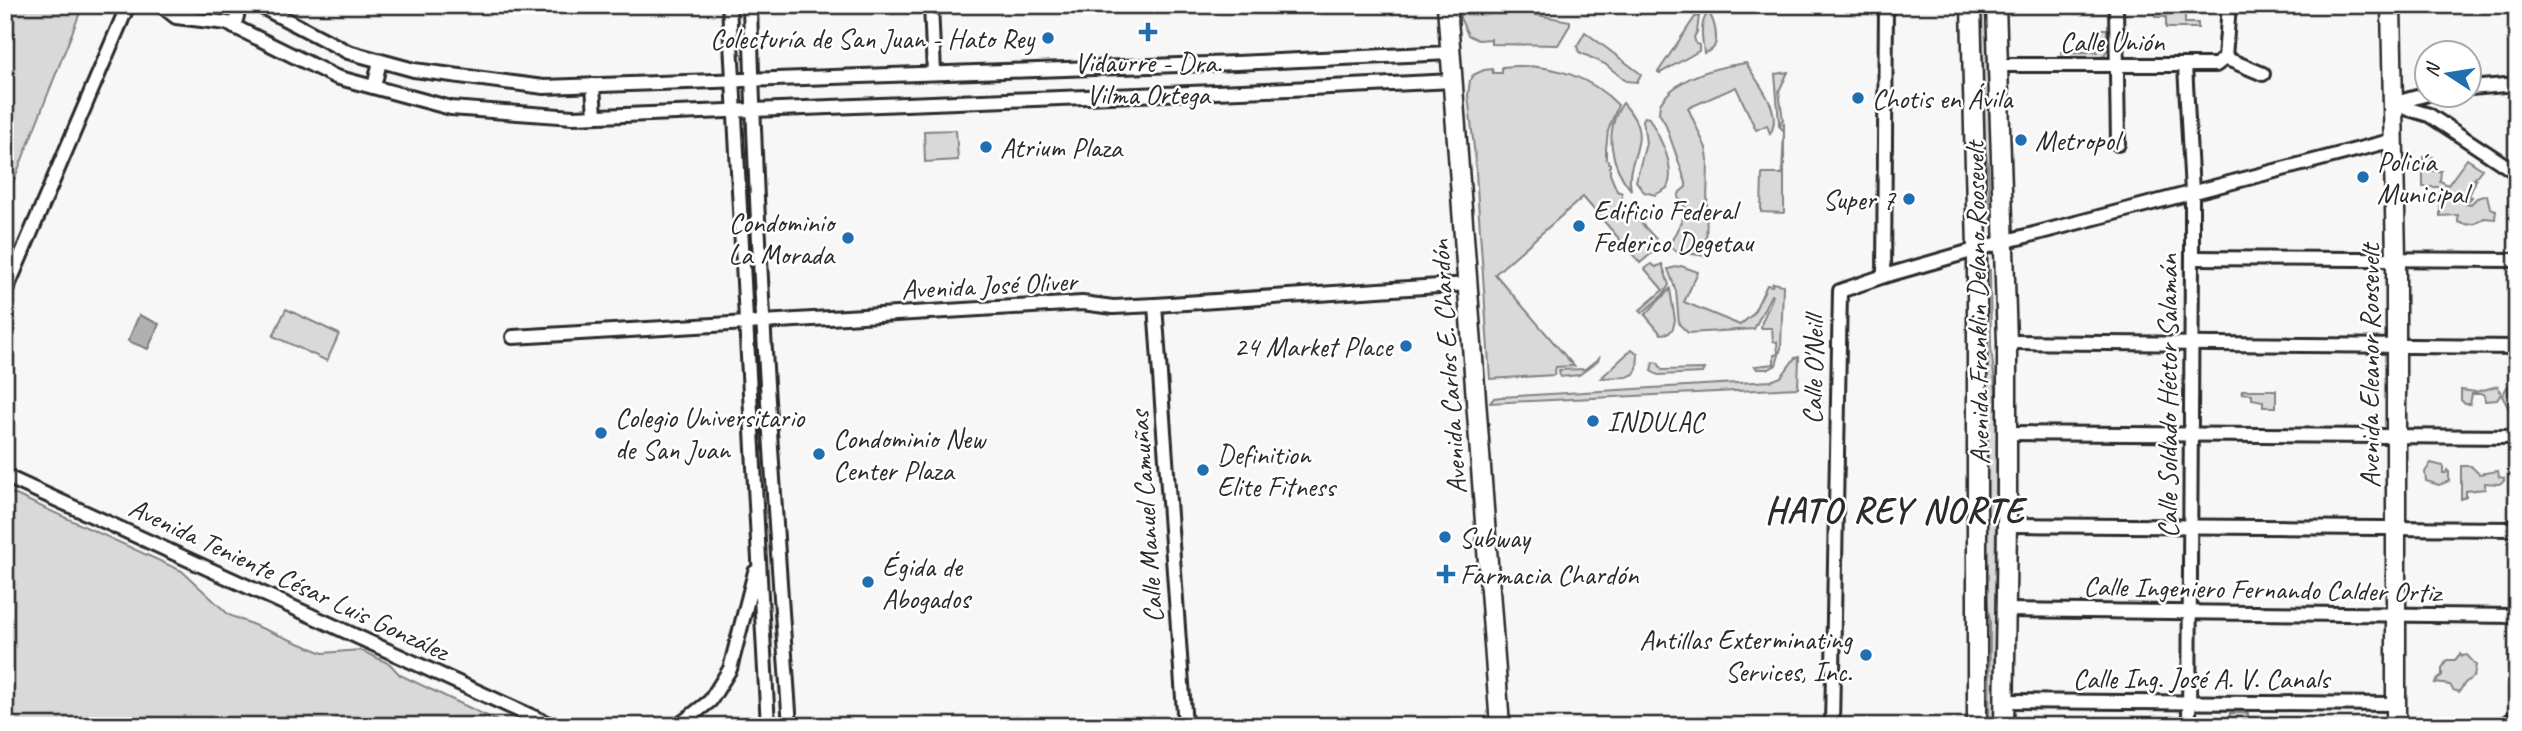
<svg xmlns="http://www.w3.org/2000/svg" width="2522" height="731" font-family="Caveat,sans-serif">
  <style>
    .green { fill: #d9d9d9; stroke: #828282; stroke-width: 2 }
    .water { fill: #b0b0b0; stroke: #7b7b7b; stroke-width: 2 }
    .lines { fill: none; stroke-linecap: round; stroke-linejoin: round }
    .street-casing { stroke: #2b2b2b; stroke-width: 18 }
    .secondary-casing { stroke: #2b2b2b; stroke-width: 23 }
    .street { stroke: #fff; stroke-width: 12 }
    .secondary { stroke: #fff; stroke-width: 18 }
    .poi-dot { fill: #1f6fb2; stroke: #fff; stroke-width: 2.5 }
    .labels { text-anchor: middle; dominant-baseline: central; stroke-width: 5; stroke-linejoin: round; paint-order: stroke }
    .poi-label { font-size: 28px; fill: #2b2b2b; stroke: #fff; text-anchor: start }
    .street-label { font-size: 28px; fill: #2b2b2b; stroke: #fff }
    .district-label { font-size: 35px; font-weight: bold; letter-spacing: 2px; fill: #2b2b2b; stroke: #fff }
  </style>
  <rect width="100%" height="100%" fill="#f7f7f7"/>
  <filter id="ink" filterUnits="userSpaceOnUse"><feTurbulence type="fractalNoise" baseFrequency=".0143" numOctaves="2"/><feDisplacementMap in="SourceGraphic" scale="14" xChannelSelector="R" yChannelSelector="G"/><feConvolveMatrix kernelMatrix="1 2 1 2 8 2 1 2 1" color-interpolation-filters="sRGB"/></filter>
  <g filter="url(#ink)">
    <g class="green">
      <polygon points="5,5 83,5 5,203"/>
      <polygon points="174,5 208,5 206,15"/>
      <polygon points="1460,5 1481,5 1570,21 1570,25 1558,45 1491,44 1491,39 1478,40 1468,35 1460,18"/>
      <polygon points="1976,5 1987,5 1994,219 1990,219 1988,167 1980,113"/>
      <polygon points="2155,5 2194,5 2194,10 2185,10 2185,23 2198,23 2198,28 2166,28 2166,17 2155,17"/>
      <path d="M1708 12C1714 19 1719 38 1714 47 1712 51 1707 52 1704 53 1702 37 1699 25 1708 12Z"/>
      <polygon points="1699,16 1697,32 1694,37 1696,44 1699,45 1699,51 1660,73 1658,72 1695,17"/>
      <polygon points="2098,29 2107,29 2107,50 2104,56 2097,59 2062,59 2061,52 2097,52"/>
      <polygon points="1585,32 1641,74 1637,82 1626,81 1605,64 1579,52 1577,46"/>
      <path d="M1746 63C1757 83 1784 111 1770 134L1767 125 1756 130 1736 87 1688 108 1706 148 1708 159 1706 251 1705 256 1675 251 1669 246 1687 210 1678 197 1680 192 1686 187V183L1665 123 1659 113 1660 104C1676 77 1716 67 1746 63Z"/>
      <path d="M1516 66C1554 65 1591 77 1618 105L1608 131 1606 149V159L1610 164V174L1617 191 1622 193V200L1630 205V211L1656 239 1652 253 1640 263 1583 197 1495 274 1574 366 1556 367 1554 375 1490 379 1475 157 1468 95 1470 80 1473 75 1484 70 1492 69 1493 73H1502V67Z"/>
      <polygon points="1788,72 1779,91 1783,120 1779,123 1775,74"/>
      <path d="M1623 103C1658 141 1623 157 1631 190 1611 166 1603 131 1623 103Z"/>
      <path d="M1645 117 1649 118C1659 136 1677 167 1667 188L1655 195 1644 192 1636 181 1646 143 1643 120Z"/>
      <polygon points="1784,123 1784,213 1761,212 1762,174 1782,174 1784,131 1779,126"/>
      <polygon points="956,130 958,160 925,162 924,131"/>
      <path d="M2423 157H2433V171H2441L2440 181 2448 185 2467 159 2482 169 2474 179 2476 180 2469 196 2472 197 2466 204 2470 205 2477 198 2487 195 2490 208 2496 210 2495 219 2484 218C2476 224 2469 227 2458 222V215L2440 216V187H2423Z"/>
      <polygon points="1651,264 1656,267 1662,264 1669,285 1663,295 1642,313 1640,310 1663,290 1645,269"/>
      <polygon points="1681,266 1698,272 1684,302 1740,325 1753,314 1767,285 1772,286 1773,283 1783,285 1781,348 1776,365 1769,369 1757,369 1755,366 1774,364 1774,355 1778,354 1777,342 1773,341 1772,328 1761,328 1762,322 1773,296 1771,295 1754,329 1688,333 1679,324 1676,291 1668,269"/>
      <polygon points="1990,270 1991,347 1997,402 1994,726 1989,726 1990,622 1984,576 1985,271"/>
      <polygon points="1670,289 1675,320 1673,328 1669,333 1661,334 1645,315"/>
      <polygon points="286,309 339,334 327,361 273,336"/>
      <polygon points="1632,349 1638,354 1637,369 1634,374 1627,377 1601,378"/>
      <polygon points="1799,357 1798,388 1490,403 1494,398 1501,397 1771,381 1781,377 1795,358"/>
      <polygon points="1599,358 1598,361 1579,375 1560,377 1559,370 1585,369"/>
      <polygon points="1653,362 1658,363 1662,370 1704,369 1702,373 1658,375 1651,371"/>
      <polygon points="2498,386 2501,394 2497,400 2485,401 2484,394 2472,394 2470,404 2465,404 2461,400 2461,390 2476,392"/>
      <polygon points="2507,387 2517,387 2517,409 2509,409 2502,396"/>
      <polygon points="2242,390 2276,390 2276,407 2263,407 2263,401 2252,399 2252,394 2242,393"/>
      <polygon points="2431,463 2443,466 2443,473 2446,473 2447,470 2449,472 2449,481 2439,485 2426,481 2425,472"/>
      <polygon points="2461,466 2471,466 2479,474 2498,471 2499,477 2504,478 2504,481 2499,484 2485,483 2485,489 2466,491 2466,497 2461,499"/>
      <polygon points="5,490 182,571 229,615 323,653 360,650 390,664 400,675 508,726 5,726"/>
      <polygon points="2460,654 2462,656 2467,655 2476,665 2474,676 2465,683 2459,692 2453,690 2450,685 2435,683 2442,675 2442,668 2447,660 2455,660"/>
      <polygon points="2230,713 2248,713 2248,726 2229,726"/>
    </g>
    <polygon class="water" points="139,315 159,324 148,349 128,341"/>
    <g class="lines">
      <defs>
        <g id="street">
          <polyline points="161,5 176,17 227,23 336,77 451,108 573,117 1290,89 1453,81"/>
          <polyline points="258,5 348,52 414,70 544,87 1236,63 1450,53"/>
          <polyline points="729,5 768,726"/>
          <path d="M750 5C756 246 773 486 790 726"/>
          <polyline points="931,5 934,73"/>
          <polyline points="2116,5 2118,144"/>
          <polyline points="234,27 240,5"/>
          <polyline points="2225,58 2229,5"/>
          <polyline points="2225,58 2263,74"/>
          <polyline points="1997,65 2216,65 2225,58"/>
          <polyline points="2185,66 2192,192 2192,258 2189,726"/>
          <polyline points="593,85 595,116"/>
          <polyline points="374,87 380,61"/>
          <polyline points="2470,88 2517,84"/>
          <polyline points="2392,104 2429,115 2517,173"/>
          <polyline points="2392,104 2428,94"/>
          <polyline points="2192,258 2517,260"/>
          <polyline points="1884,276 1886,5"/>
          <polyline points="5,293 128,5"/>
          <polyline points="1155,305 1185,726"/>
          <polyline points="513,337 1082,303 1113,307 1155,305 1469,284"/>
          <polyline points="2007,342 2517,347"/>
          <polyline points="2007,433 2517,437"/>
          <polyline points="5,476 553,726"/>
          <polyline points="2007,525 2517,529"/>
          <polyline points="2006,610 2517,616"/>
          <polyline points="2005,701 2396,704"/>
          <polyline points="678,726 710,701 730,669 755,572"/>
          <polyline points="1832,726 1840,291 1884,276 2003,242 2394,140"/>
          <polyline points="2503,726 2517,716"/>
        </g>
        <g id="secondary">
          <polyline points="1447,5 1500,726"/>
          <polyline points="1971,5 1977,249 1977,726"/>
          <polyline points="1996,5 2007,342 2007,525 2004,726"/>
          <polyline points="2391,5 2396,259 2396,726"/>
        </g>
      </defs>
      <use href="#street" class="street-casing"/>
      <use href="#secondary" class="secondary-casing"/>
      <use href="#street" class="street"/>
      <use href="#secondary" class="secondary"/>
    </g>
  </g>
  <g class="poi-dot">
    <path d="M1144.5 21.5h7v7h7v7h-7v7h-7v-7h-7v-7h7z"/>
    <circle cx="1048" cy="38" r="7"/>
    <circle cx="1858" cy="98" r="7"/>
    <circle cx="2021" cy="140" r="7"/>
    <circle cx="986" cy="147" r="7"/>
    <circle cx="2363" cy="177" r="7"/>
    <circle cx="1909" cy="199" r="7"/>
    <circle cx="1579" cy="226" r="7"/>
    <circle cx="848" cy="238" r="7"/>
    <circle cx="1406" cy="346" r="7"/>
    <circle cx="1593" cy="421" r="7"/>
    <circle cx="601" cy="433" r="7"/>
    <circle cx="819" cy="454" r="7"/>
    <circle cx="1203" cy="470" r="7"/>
    <circle cx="1445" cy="537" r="7"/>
    <path d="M1442.5 563.5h7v7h7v7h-7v7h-7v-7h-7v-7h7z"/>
    <circle cx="868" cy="582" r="7"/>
    <circle cx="1866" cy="655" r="7"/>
  </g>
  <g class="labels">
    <g class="poi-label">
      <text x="1034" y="38" text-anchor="end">Colecturía de San Juan - Hato Rey</text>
      <text x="1148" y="62" text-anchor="middle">Vidaurre - Dra.<tspan x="1148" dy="32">Vilma Ortega</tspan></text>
      <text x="1872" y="98">Chotis en Ávila</text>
      <text x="2035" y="140">Metropol</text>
      <text x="1000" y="147">Atrium Plaza</text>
      <text x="2377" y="161">Policía<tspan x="2377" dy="32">Municipal</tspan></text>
      <text x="1895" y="199" text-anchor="end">Super 7</text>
      <text x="1593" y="210">Edificio Federal<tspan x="1593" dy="32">Federico Degetau</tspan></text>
      <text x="834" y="222" text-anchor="end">Condominio<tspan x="834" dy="32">La Morada</tspan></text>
      <text x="1392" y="346" text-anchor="end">24 Market Place</text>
      <text x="615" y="417">Colegio Universitario<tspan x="615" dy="32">de San Juan</tspan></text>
      <text x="1607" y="421">INDULAC</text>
      <text x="833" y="438">Condominio New<tspan x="833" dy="32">Center Plaza</tspan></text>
      <text x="1217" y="454">Definition<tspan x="1217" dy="32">Elite Fitness</tspan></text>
      <text x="1459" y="537">Subway</text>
      <text x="882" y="566">Égida de<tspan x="882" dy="32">Abogados</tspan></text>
      <text x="1460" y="574">Farmacia Chardón</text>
      <text x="1852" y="639" text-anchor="end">Antillas Exterminating<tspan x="1852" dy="32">Services, Inc.</tspan></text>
    </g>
    <g class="street-label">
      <text x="2112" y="41">Calle Unión</text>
      <text transform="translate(989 285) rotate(-3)">Avenida José Oliver</text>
      <text transform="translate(1977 303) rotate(-91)">Avenida Franklin Delano Roosevelt</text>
      <text transform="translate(2369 366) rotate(-90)">Avenida Eleanor Roosevelt</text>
      <text transform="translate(1448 367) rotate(-94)">Avenida Carlos E. Chardón</text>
      <text transform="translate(1813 370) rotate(-89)">Calle O'Neill</text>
      <text transform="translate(2167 396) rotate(-90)">Calle Soldado Héctor Salamán</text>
      <text transform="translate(1146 517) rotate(-94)">Calle Manuel Camuñas</text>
      <text transform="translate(289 579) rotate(25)">Avenida Teniente César Luis González</text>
      <text transform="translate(2262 589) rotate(1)">Calle Ingeniero Fernando Calder Ortiz</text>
      <text x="2201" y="678">Calle Ing. José A. V. Canals</text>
    </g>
    <g class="district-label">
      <text x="1895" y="510">HATO REY NORTE</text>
    </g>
  </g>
  <rect width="2522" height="731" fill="none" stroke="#fff" stroke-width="28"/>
  <rect x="14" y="14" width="2494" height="703" fill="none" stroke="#2b2b2b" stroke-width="2.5" filter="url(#ink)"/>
  <g transform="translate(2448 74) rotate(282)"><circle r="33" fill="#ffffff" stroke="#aaaaaa" stroke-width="2"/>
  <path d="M0-5L12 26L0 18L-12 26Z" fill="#1f6fb2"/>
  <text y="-10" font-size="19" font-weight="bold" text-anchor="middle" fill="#2b2b2b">N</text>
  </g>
</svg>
